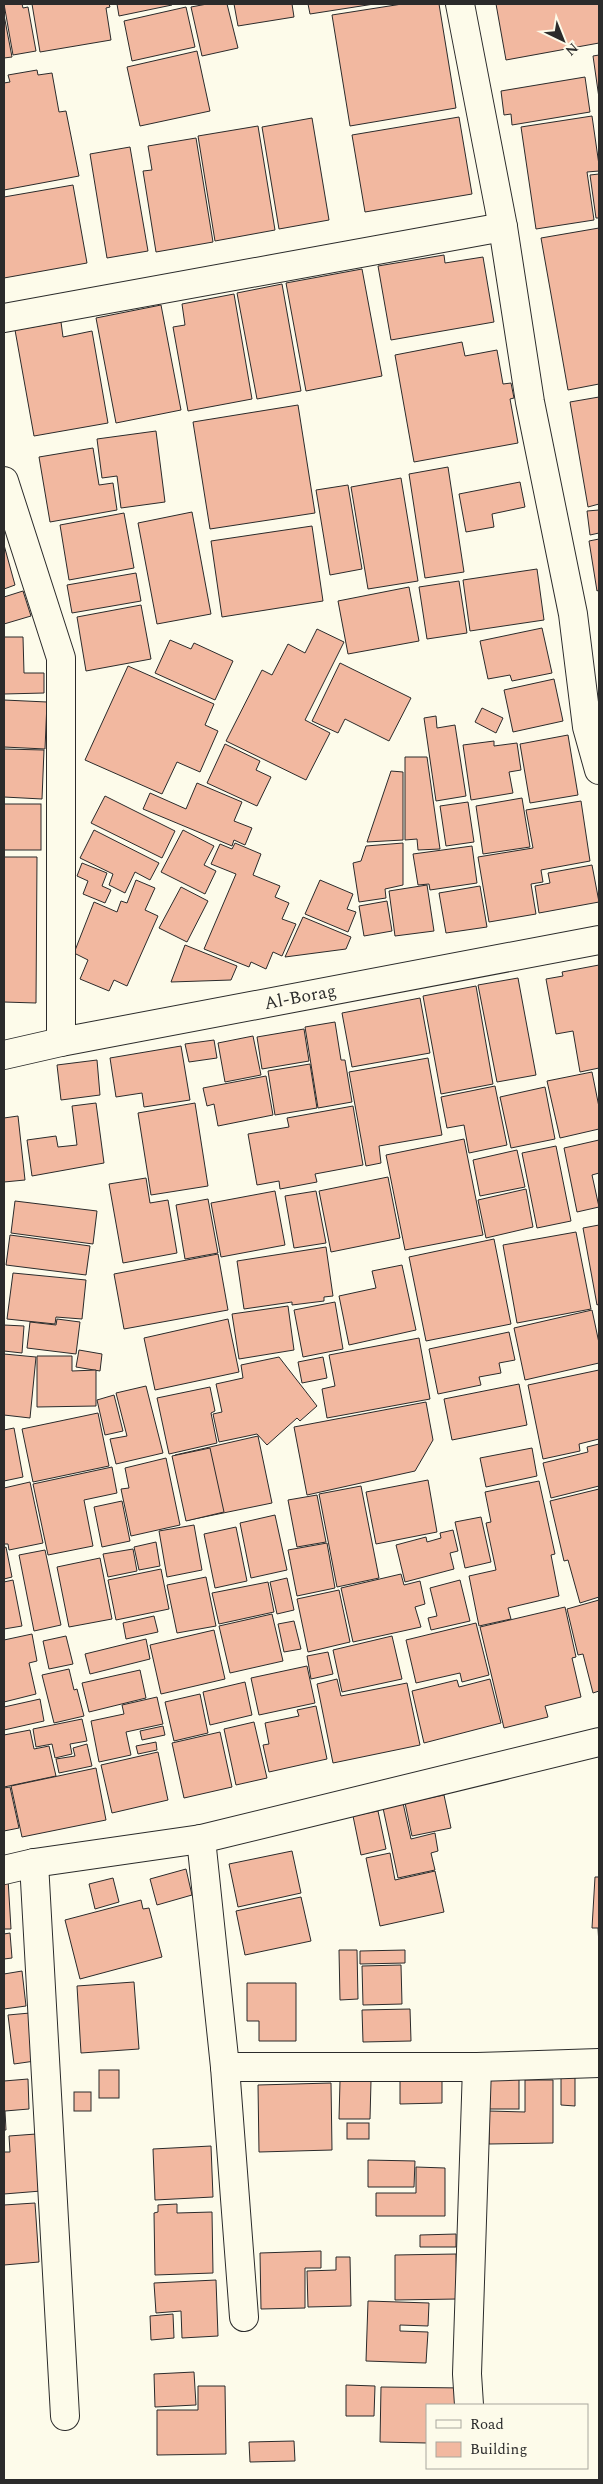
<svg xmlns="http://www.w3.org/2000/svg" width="603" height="2484" font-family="Spectral,serif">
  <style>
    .building { fill: #f2b8a0; stroke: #2b2b2b }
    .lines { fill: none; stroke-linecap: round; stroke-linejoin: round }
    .street-casing { stroke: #2b2b2b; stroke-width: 30 }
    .secondary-casing { stroke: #2b2b2b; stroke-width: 30 }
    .street { stroke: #fdfbea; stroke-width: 28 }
    .secondary { stroke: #fdfbea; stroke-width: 28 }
    .labels { text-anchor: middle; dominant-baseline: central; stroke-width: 4; stroke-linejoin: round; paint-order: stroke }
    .street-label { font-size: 18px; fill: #2b2b2b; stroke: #fdfbea }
  </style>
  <rect width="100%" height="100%" fill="#fdfbea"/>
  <g class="building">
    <polygon points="4,4 22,4 23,8 28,7 36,51 13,55"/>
    <polygon points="32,4 109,4 110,7 106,8 111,40 40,52"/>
    <polygon points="117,4 171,4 172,5 119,16"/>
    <polygon points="207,4 227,4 238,48 202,56 191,7"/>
    <polygon points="234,4 292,4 294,17 238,26"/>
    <polygon points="308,4 374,4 310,14"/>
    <polygon points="402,4 439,4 456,108 350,126 332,15"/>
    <polygon points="496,4 599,4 599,43 506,60"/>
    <polygon points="186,7 195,47 132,61 124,21"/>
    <polygon points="4,15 12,57 4,58"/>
    <polygon points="197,51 210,111 140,126 127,67"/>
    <polygon points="599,55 599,98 593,56"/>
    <polygon points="37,70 38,75 52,73 59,112 66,111 79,176 4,190 4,83 10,82 8,75"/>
    <polygon points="585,77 590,112 512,125 511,114 504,115 501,91"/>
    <polygon points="592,116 599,165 599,171 587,172 594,220 536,229 521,127"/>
    <polygon points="459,117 472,194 365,212 352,135"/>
    <polygon points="312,118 329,220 279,229 262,127"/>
    <polygon points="258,126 275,230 215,241 198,136"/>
    <polygon points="196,138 213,242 156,252 143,171 152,170 148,146"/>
    <polygon points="130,147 148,251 107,258 90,154"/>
    <polygon points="599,174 599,218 596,218 590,175"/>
    <polygon points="73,185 87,263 4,278 4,197"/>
    <polygon points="599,228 599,384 568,390 541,238"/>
    <polygon points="444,255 445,263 483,257 494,322 391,340 378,266"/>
    <polygon points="362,269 382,376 306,391 286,283"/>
    <polygon points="282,284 301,391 257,399 237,293"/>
    <polygon points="234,294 252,399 188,411 173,327 185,325 182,304"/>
    <polygon points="161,305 181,410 116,423 96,318"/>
    <polygon points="61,322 63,337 92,331 108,423 34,436 15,330"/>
    <polygon points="462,342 465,356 497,350 503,384 511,383 514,398 510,399 518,443 414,462 395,355"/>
    <polygon points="599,397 599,504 588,507 570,402"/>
    <polygon points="298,405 315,513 210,529 193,422"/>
    <polygon points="156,431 165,502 121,508 117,476 102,478 97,439"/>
    <polygon points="93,448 99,485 113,483 117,510 50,522 39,457"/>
    <polygon points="448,467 464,572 425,578 409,474"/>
    <polygon points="401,478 418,581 368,589 351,487"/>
    <polygon points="520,482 525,507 492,514 494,527 466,532 459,494"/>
    <polygon points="348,485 362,569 330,575 316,490"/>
    <polygon points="599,510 599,533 590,535 587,511"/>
    <polygon points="192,512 211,614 157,624 138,523"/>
    <polygon points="124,513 134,568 69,580 60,525"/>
    <polygon points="312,526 323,601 222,617 211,541"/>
    <polygon points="599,539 599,590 597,591 589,541"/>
    <polygon points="4,545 15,585 4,589"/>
    <polygon points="537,569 544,620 470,631 463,580"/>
    <polygon points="136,573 141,601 72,613 67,585"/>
    <polygon points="459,581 467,633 427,639 419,587"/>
    <polygon points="409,587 419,641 348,654 338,601"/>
    <polygon points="23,591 31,616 4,624 4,597"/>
    <polygon points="141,605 151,659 86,671 77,617"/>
    <polygon points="542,628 552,673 512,681 510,675 488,679 480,641"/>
    <polygon points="317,629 344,642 305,720 330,733 306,780 226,741 262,670 272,675 288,644 305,653"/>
    <polygon points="4,637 23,637 24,673 44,673 44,693 4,694"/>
    <polygon points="170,640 191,649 194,643 233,661 215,700 155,673"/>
    <polygon points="340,663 411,698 389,741 345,719 338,733 312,721"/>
    <polygon points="128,666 214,704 205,725 218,731 200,772 177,762 162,794 85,760"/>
    <polygon points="554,679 563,721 513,732 504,690"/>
    <polygon points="4,700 47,702 45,749 4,747"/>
    <polygon points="482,708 503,718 496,733 475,722"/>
    <polygon points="436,716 437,728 455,725 466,796 436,801 424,718"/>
    <polygon points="568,735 578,795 530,803 520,744"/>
    <polygon points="494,741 494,746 517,743 521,770 509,772 513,793 471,800 463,745"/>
    <polygon points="225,744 260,761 256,770 271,777 257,806 207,783"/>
    <polygon points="4,749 44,750 42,799 4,797"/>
    <polygon points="405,757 427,757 440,849 418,850 417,839 405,840"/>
    <polygon points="391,771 403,772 403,840 367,842"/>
    <polygon points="197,783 242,802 234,821 252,828 245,845 234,840 232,846 143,809 150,793 186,809"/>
    <polygon points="105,796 175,831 162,858 91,823"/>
    <polygon points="522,798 530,847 483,854 476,806"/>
    <polygon points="581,801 590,861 541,870 543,882 531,884 536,914 489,922 478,857 533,848 526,810"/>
    <polygon points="468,802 474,842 446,846 440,806"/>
    <rect x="4" y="804" width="37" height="46"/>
    <polygon points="94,830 159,863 150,880 135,872 125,893 109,885 113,874 80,858"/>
    <polygon points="183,830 214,846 204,865 216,871 205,894 161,872"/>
    <polygon points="235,843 261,854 253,875 280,886 275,897 289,903 282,919 296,924 282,956 273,952 266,969 251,962 249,967 204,949 236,874 211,864 220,844 232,849"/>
    <polygon points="403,843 403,885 385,889 386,898 359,902 353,863 361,861 366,846"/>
    <polygon points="472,846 477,883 430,890 429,884 418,885 413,854"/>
    <polygon points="4,857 37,857 36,1003 4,1002"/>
    <polygon points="82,863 107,873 102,886 111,890 105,903 83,894 88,881 77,876"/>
    <polygon points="592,865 599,902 539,913 535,886 550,883 548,873"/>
    <polygon points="136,880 155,888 145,910 158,916 127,986 114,980 109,991 80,979 88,960 74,953 94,902 117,912 121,901 127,903"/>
    <polygon points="320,880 353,894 347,909 356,912 348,932 305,914"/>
    <polygon points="427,885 434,931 395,936 389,891"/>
    <polygon points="480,886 487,927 446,933 439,893"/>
    <polygon points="181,887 208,901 187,942 159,928"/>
    <polygon points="387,901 392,931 364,936 359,906"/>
    <polygon points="303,917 351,937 346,949 285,957"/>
    <polygon points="185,945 237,966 231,980 171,982"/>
    <polygon points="599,965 599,1068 580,1072 573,1031 556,1034 546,979 563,976 562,972"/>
    <polygon points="518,978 536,1075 497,1082 478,985"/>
    <polygon points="476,986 493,1084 441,1094 423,996"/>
    <polygon points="420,998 430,1053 352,1067 342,1013"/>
    <polygon points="335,1022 341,1060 345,1060 352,1102 318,1108 305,1027"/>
    <polygon points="304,1029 309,1061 262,1069 257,1037"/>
    <polygon points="253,1036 261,1075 225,1082 218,1043"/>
    <polygon points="214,1040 217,1058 189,1062 185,1044"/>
    <polygon points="181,1046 190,1100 144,1107 142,1093 116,1097 110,1058"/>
    <polygon points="428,1058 442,1135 379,1146 381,1163 366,1166 349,1072"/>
    <polygon points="97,1060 100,1095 61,1100 57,1065"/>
    <polygon points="310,1064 317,1108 275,1115 268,1071"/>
    <polygon points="592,1072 599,1107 599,1129 560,1138 547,1081"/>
    <polygon points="266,1076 273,1115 218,1126 214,1104 207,1106 203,1088"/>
    <polygon points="495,1086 507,1145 469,1153 464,1125 447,1128 441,1097"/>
    <polygon points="545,1087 555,1139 511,1148 500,1097"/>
    <polygon points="96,1103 104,1163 32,1176 27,1140 56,1136 58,1147 77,1145 72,1106"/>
    <polygon points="195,1103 208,1186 151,1195 138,1113"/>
    <polygon points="353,1106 363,1165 315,1174 317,1182 280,1189 279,1181 257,1185 248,1134 289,1127 287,1118"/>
    <polygon points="18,1116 25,1180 4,1182 4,1118"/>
    <polygon points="464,1139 483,1235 405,1250 386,1155"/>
    <polygon points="599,1140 599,1173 592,1175 599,1207 577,1212 564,1148"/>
    <polygon points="556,1146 571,1221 537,1228 522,1153"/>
    <polygon points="517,1150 525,1187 480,1196 473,1160"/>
    <polygon points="388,1177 400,1238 331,1252 319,1191"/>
    <polygon points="146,1178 150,1203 168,1200 177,1253 123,1263 109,1184"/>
    <polygon points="526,1189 533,1227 486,1238 478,1200"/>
    <polygon points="275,1191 285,1245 221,1257 211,1203"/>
    <polygon points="316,1191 326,1243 294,1248 285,1196"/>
    <polygon points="208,1199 218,1253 185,1259 176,1205"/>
    <polygon points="15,1201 97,1211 93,1244 11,1233"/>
    <polygon points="599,1225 599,1304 597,1305 583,1228"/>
    <polygon points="576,1232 591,1309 517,1323 503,1245"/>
    <polygon points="10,1235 90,1246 86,1275 6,1265"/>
    <polygon points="494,1239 511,1324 426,1341 409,1257"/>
    <polygon points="326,1247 333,1296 324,1297 324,1301 292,1305 292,1302 244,1309 237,1261"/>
    <polygon points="218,1254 228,1310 124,1329 114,1274"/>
    <polygon points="402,1265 416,1330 349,1345 339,1296 376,1288 372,1271"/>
    <polygon points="13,1273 86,1280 82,1319 56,1317 55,1324 7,1319"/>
    <polygon points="335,1302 343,1349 303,1357 294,1310"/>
    <polygon points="288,1306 294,1350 239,1359 232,1314"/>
    <polygon points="592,1310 599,1343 599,1363 525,1380 514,1328"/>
    <polygon points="57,1319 80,1322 76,1354 27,1348 30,1322 56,1325"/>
    <polygon points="228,1319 239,1372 155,1390 144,1338"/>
    <polygon points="4,1325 24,1326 22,1353 4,1351"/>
    <polygon points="509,1332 515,1360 499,1363 501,1373 479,1377 481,1385 438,1394 429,1349"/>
    <polygon points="419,1338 430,1399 327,1418 322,1389 335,1386 329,1355"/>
    <polygon points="79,1350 102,1354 100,1371 76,1367"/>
    <polygon points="4,1354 36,1357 30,1418 4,1415"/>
    <polygon points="37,1356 72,1356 72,1371 96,1370 96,1406 37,1407"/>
    <polygon points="279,1357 317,1406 300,1421 297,1418 267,1445 257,1434 219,1442 213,1414 222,1412 216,1384 243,1378 241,1365"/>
    <polygon points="323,1357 327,1378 302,1383 298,1362"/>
    <polygon points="599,1370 599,1439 579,1444 580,1451 543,1459 528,1385"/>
    <polygon points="519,1384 527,1425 452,1440 444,1399"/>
    <polygon points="146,1386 163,1453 116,1464 110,1439 127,1436 116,1393"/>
    <polygon points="210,1387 215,1411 211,1413 217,1443 169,1454 157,1398"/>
    <polygon points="114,1395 123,1431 105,1435 97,1400"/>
    <polygon points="426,1402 433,1440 415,1471 307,1495 294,1427"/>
    <polygon points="98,1413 109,1466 33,1482 22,1429"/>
    <polygon points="14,1428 23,1477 4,1481 4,1430"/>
    <polygon points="258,1436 272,1503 189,1520 175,1455"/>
    <polygon points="599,1444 599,1486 551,1498 543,1463 588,1452 587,1447"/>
    <polygon points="210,1448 224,1512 186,1521 172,1456"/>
    <polygon points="532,1448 537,1476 486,1487 480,1458"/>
    <polygon points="166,1458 180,1525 131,1536 121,1489 129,1488 125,1468"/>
    <polygon points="112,1467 117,1493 84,1500 93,1546 48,1555 33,1484"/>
    <polygon points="428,1480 437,1532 376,1544 366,1492"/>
    <polygon points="539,1481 555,1554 551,1555 559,1596 508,1608 511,1619 479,1626 469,1576 496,1570 486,1523 491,1522 485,1492"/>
    <polygon points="30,1482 43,1543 9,1550 8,1544 4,1544 4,1488"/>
    <polygon points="361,1486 379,1578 337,1587 319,1494"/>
    <polygon points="599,1489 599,1597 580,1603 568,1560 564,1561 550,1501"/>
    <polygon points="317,1495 326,1542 297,1547 288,1500"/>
    <polygon points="122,1501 130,1541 102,1547 94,1507"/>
    <polygon points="275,1515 287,1570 251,1578 240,1523"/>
    <polygon points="481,1517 491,1562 465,1568 455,1522"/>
    <polygon points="194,1525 202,1570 167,1577 159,1531"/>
    <polygon points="236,1527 247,1581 215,1588 204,1534"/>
    <polygon points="453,1530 458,1551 450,1553 454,1569 405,1582 396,1545 426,1537 427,1542 441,1538 440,1533"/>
    <polygon points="156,1542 160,1566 139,1570 134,1547"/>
    <polygon points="327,1543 335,1588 297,1596 288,1550"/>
    <polygon points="6,1547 12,1577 4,1579 4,1548"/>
    <polygon points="133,1549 137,1571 108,1577 103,1554"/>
    <polygon points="45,1550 61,1625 34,1631 19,1555"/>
    <polygon points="100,1558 112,1619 69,1627 57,1567"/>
    <polygon points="161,1569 169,1609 116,1620 108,1580"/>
    <polygon points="401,1574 404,1585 420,1581 425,1604 415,1607 421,1627 353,1642 341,1588"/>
    <polygon points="206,1577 216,1626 177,1633 167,1585"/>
    <polygon points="287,1578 294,1610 277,1614 270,1582"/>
    <polygon points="13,1580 22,1626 4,1629 4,1582"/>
    <polygon points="460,1580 470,1621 431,1630 428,1618 437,1616 430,1588"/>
    <polygon points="268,1582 274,1612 219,1624 212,1593"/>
    <polygon points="339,1590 350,1642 308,1652 297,1599"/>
    <polygon points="599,1600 599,1691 593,1693 583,1654 578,1655 567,1609"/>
    <polygon points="565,1607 576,1657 572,1658 581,1697 545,1706 548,1717 504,1728 480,1627"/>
    <polygon points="272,1614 283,1661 230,1673 219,1626"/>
    <polygon points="154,1616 158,1632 126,1639 123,1623"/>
    <polygon points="294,1621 301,1649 284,1652 278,1624"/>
    <polygon points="476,1623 489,1675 462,1682 460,1673 416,1683 406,1640"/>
    <polygon points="214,1630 225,1679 161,1694 150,1645"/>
    <polygon points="32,1634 37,1661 29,1663 36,1694 4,1702 4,1640"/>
    <polygon points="66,1636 73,1664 49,1669 43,1641"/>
    <polygon points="392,1636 402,1679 342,1692 333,1650"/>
    <polygon points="146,1639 150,1659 90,1674 85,1654"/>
    <polygon points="328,1652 333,1674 311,1679 307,1656"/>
    <polygon points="307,1666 315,1703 259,1715 251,1678"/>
    <polygon points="69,1669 74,1690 77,1689 84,1716 54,1723 42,1675"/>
    <polygon points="140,1670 146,1698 89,1712 82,1683"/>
    <polygon points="337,1679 341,1696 407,1683 420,1745 333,1763 317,1684"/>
    <polygon points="490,1679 501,1723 424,1743 412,1691 457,1680 459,1687"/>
    <polygon points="245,1682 252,1715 210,1725 203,1692"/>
    <polygon points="200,1694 208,1733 174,1741 165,1702"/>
    <polygon points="157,1697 163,1724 126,1732 131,1755 99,1762 91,1721 124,1714 122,1705"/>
    <polygon points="40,1699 44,1721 4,1730 4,1707"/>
    <polygon points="316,1706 327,1759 269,1772 263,1745 269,1744 265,1723 299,1716 297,1710"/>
    <polygon points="82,1719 87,1741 70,1744 72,1754 55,1758 52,1744 36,1747 33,1729"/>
    <polygon points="254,1722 267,1778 236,1785 224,1729"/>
    <polygon points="163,1726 165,1735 142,1740 140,1731"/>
    <polygon points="30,1730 34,1749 49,1746 56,1776 4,1787 4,1735"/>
    <polygon points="220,1732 232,1787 184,1798 172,1743"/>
    <polygon points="156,1742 157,1750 138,1754 136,1746"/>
    <polygon points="87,1744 92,1766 59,1773 56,1759 75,1756 73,1748"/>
    <polygon points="158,1752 168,1800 112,1813 101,1765"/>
    <polygon points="96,1768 106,1820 22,1837 11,1786"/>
    <polygon points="10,1787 19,1828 4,1831 4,1788"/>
    <polygon points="444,1795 451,1828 412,1836 405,1803"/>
    <polygon points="403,1803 411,1839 435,1833 438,1851 431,1853 435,1870 398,1878 383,1808"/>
    <polygon points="378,1811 386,1849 361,1855 353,1816"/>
    <polygon points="292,1851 301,1893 238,1907 229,1864"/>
    <polygon points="390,1853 395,1880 435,1871 444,1912 380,1926 366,1858"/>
    <polygon points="186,1869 192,1895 157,1905 150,1879"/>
    <polygon points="595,1877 599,1877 599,1945 598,1928 592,1928"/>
    <polygon points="113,1878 119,1902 95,1909 89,1884"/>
    <polygon points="8,1879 11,1929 4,1929 4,1880"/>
    <polygon points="301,1897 311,1941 245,1955 236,1911"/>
    <polygon points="141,1900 143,1909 149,1908 162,1957 80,1979 65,1920"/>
    <polygon points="10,1933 12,1958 4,1959 4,1934"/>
    <polygon points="339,1950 357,1950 358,1999 340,2000"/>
    <polygon points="405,1950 405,1963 360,1964 360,1951"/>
    <polygon points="401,1965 402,2004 363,2005 362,1966"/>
    <polygon points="22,1971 26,2006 4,2009 4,1974"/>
    <polygon points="134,1982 139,2049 81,2053 77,1986"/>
    <polygon points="247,1983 296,1983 296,2041 259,2041 259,2021 247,2021"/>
    <polygon points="410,2009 411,2041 363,2042 362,2010"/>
    <polygon points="30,2013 35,2061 14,2064 8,2015"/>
    <rect x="99" y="2070" width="20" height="28"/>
    <rect x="488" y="2077" width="31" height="32"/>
    <polygon points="561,2077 575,2077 575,2106 561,2105"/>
    <polygon points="28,2079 29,2109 5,2111 6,2130 4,2130 4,2081"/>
    <polygon points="442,2080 442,2103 400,2104 400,2081"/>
    <polygon points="525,2080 553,2080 553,2143 489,2144 489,2111 525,2112"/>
    <polygon points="340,2081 371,2081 370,2119 339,2119"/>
    <polygon points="331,2083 332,2150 259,2152 258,2085"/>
    <rect x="74" y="2092" width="17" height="19"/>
    <rect x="347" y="2123" width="22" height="16"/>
    <polygon points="36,2134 41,2191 4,2194 4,2152 10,2152 9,2136"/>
    <polygon points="211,2146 213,2197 155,2200 153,2149"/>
    <polygon points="368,2160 415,2161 414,2187 368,2187"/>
    <polygon points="416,2167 445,2168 445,2216 376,2216 376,2193 416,2193"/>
    <polygon points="35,2203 39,2262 4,2265 4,2205"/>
    <polygon points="177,2204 177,2213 212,2212 213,2273 155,2275 154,2213 158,2212 158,2205"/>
    <polygon points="456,2234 456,2247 420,2247 420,2235"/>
    <polygon points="321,2251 321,2268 305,2268 305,2308 261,2309 260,2253"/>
    <polygon points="456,2254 457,2299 395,2300 395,2255"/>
    <polygon points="336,2257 350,2257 351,2306 308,2307 307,2271 336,2270"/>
    <polygon points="216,2280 218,2336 182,2338 181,2311 156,2313 154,2283"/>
    <polygon points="368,2301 429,2303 428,2326 400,2325 400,2331 428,2332 426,2363 366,2361"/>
    <polygon points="173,2314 174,2338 151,2340 150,2316"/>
    <polygon points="194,2372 196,2405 155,2407 154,2374"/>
    <polygon points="346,2385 375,2386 374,2416 346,2416"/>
    <polygon points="198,2386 225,2386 226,2454 157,2455 157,2410 198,2410"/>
    <polygon points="381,2387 464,2388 463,2405 427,2405 427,2443 380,2442"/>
    <polygon points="294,2441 295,2461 250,2462 249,2442"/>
  </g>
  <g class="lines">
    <defs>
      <g id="street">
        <polyline points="460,4 503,227 530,402 573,614 587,727 599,770"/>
        <polyline points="4,318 503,227"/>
        <polyline points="4,481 61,658 61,1042"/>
        <polyline points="201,1839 225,2067 244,2317"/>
        <polyline points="34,1863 65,2416"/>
        <polyline points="4,1870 34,1863 201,1839 599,1742"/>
        <polyline points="225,2067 477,2067 599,2063"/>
        <polyline points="469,2405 467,2374 477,2067"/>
      </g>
      <g id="secondary">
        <path id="s1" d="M4 1055 61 1042 599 940"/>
      </g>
    </defs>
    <use href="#street" class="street-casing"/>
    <use href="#secondary" class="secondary-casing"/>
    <use href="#street" class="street"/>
    <use href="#secondary" class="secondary"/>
  </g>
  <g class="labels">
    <g class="street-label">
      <text stroke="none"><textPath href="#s1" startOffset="302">Al-Borag</textPath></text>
    </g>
  </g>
  <rect width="603" height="2484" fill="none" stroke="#2b2b2b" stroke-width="10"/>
  <rect x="426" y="2404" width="162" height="65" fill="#fdfbea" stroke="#a9a89e"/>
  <rect x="436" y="2420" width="25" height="8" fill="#fdfbea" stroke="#a9a89e"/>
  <text x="470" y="2429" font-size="15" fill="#2b2b2b">Road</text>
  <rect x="436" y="2442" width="25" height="15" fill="#f2b8a0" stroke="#a9a89e"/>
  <text x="470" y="2454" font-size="15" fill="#2b2b2b">Building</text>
  <g transform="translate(563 40) rotate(137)" stroke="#fdfbea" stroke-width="4" paint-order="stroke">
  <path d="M0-4L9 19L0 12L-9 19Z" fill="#2b2b2b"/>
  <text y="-8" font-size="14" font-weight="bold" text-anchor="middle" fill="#2b2b2b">N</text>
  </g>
</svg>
